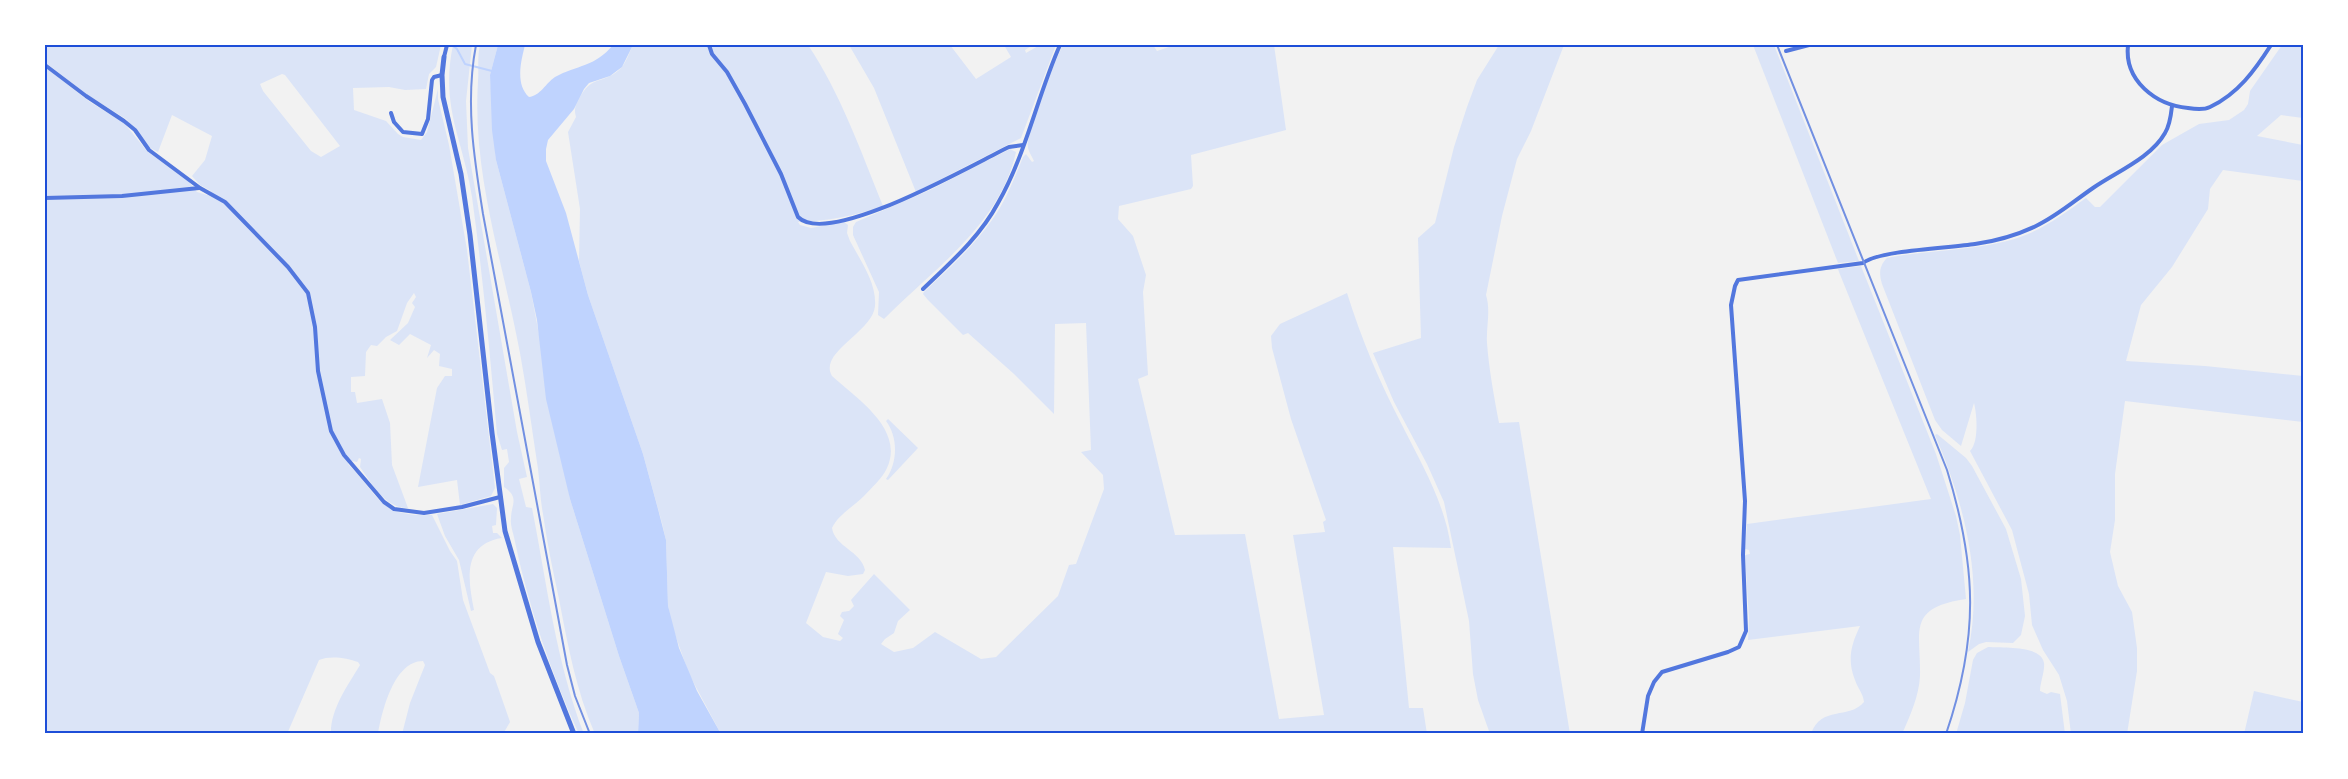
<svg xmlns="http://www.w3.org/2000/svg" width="2348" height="779" font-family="Ubuntu,sans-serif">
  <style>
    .green { fill: #dbe4f7; fill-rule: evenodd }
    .water { fill: #bfd3fe }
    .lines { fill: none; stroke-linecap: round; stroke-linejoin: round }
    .stream { stroke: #bfd3fe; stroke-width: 2 }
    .minor { stroke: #5277de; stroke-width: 4 }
    .tertiary { stroke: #5277de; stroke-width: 5 }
    .rail { stroke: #7290e2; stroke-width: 2 }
    .neatline { fill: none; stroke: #1d4ed8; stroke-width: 2 }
  </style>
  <rect width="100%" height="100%" fill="#f2f2f2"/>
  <g class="green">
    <path d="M45 45H441L436 67 429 74 426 89 405 90 389 87 353 88 354 110 386 121 398 134 403 137 421 140 427 132 438 89V99L449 145 467 250 495 488 491 496 460 505 457 480 418 487 437 388 445 376H452V369L439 366 440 354 434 350 427 358 431 345 410 334 399 345 390 340 408 323 415 307 412 303 416 297 414 293 407 303 397 331 386 337 377 346 371 345 366 352 365 376 351 377V392H355L357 403 382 399 390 423 392 465 408 508C386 509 371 483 360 467L361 459 359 458 357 462 352 461 348 464C381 497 378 517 432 515L450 551 457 561 463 600 490 673 494 676 509 719 510 722 503 734H402L410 703 425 665 423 661C394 661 382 711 378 734H331C330 710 348 685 360 665L358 662C347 658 330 655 319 660L287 734H45V67L90 102 124 123 147 151 188 181 197 192 207 195 211 191 200 185 192 176 205 160 212 136 172 115 158 152 150 148 126 119 86 94 45 62ZM282 74 285 75 340 146 321 157 311 151 263 91 260 84Z"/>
    <path d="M453 45H472L466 101 468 148 517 432 527 477 519 479 526 507 532 508C547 584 556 662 584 734H579C551 673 529 608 515 542 514 535 510 526 511 519 511 504 520 498 504 487V468L509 462 507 449 502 450 497 434C490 355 483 276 472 197 463 139 440 107 453 45Z"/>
    <path d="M480 45H498L490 75 496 160 531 292 570 499 619 656 639 713 638 734H595C576 690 568 646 559 599 553 571 547 543 543 514 540 499 540 484 538 469 532 430 527 391 520 353 503 262 472 174 478 81 479 68 477 58 480 45Z"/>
    <path d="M633 45H808C841 94 861 152 883 206 855 216 827 221 798 222L800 225 811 228 844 222 848 225 847 233 850 241C860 260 877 283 875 306 873 332 818 352 832 376 856 398 905 429 887 468 882 479 872 487 864 496 854 506 838 515 832 528 835 547 861 551 865 570L863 574 848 576 826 572 806 623 823 637 840 641 843 638 838 634 844 620 840 616 842 612 849 611 854 606 851 600 874 574 910 610 898 621 894 633 885 639 881 644 894 652 913 648 935 632 981 659 996 657 1058 596 1069 565 1076 564 1104 489 1103 475 1081 452 1091 450 1086 323 1055 324 1054 414 1014 374 968 333 963 335 928 300 923 294 924 292C948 269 973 247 992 220 1006 201 1014 179 1023 157L1026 154 1032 162 1034 161C1032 157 1029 152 1028 148 1026 133 1055 60 1063 45H1153L1157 51 1175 45H1274L1286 130 1191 155 1193 186 1191 189 1119 206 1118 219 1133 236 1146 275 1143 292 1148 375 1138 379 1175 535 1245 534 1279 719 1324 715 1293 535 1325 532 1323 522 1326 520 1291 419 1272 348 1271 336 1280 324 1347 293C1361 338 1380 383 1402 425 1422 465 1445 503 1451 548L1393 547 1409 708H1423L1427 734H721L689 674 671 623 668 606 666 540 662 523 643 454 588 295 579 261 580 209 568 132 576 117C574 109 575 107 579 99 592 74 602 85 619 70 626 64 629 53 633 45Z"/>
    <polygon points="849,45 950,45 976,79 1011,57 1004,45 1033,45 1025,50 1026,53 1040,45 1056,45 1021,138 916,192 874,88"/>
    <path d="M1499 45H1564L1531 131 1517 159 1502 216 1486 295C1491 311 1486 327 1487 343 1489 370 1494 396 1499 423L1519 422 1570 734H1490L1478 700 1473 674 1469 621 1444 502 1427 464 1394 402 1373 353 1421 338 1418 238 1435 223 1454 147 1467 107 1477 80Z"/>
    <polygon points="1753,45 1774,45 1859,261 1838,263"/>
    <path d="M2282 45H2303V118L2281 115 2257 136 2303 145V181L2223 170 2210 189 2208 209 2172 267 2141 305 2126 361 2205 366 2303 376V422L2125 401 2115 474V520L2110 552 2118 586 2132 612 2137 648V671L2127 734H2071L2067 701 2059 675 2043 650 2032 625 2029 594 2012 530 1970 451C1979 442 1977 415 1974 403L1961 446 1942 430 1935 420 1882 284C1879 274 1879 266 1887 258 1931 249 1988 251 2028 234 2049 225 2068 211 2086 198L2095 207H2100L2162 145 2199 124 2229 120 2244 110 2248 104 2250 91Z"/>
    <path d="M1010 149 1016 152C1000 225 932 270 884 319L878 315 879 292 853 235V227L856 222 930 190Z"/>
    <path d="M1861 266 1936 454 1956 516 1960 535 1966 599C1906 608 1921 631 1920 676 1919 696 1910 716 1902 734H1811C1821 705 1849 720 1864 702 1863 693 1858 689 1855 680 1847 660 1851 645 1860 626L1748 640 1749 618 1745 555 1750 554 1749 550 1745 549 1747 524 1931 499 1839 272 1838 269Z"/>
    <path d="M888 419 918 448 888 480 886 479C898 462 898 437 886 421Z"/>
    <path d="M1937 434 1966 458 1972 466 2006 529 2021 579 2025 616 2021 635 2013 643 1986 642 1979 644 1968 652C1984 578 1964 503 1935 435Z"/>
    <path d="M493 504 497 508 496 525 492 526 493 533H497L502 538C462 544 468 580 474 610L471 611 459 560 445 536 437 514Z"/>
    <path d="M1988 647C2002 648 2041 645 2044 663 2045 671 2040 683 2040 691L2047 694 2051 692 2060 694 2065 734H1956L1965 703 1973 660 1977 653Z"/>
    <polygon points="2254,691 2303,702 2303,734 2244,734"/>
  </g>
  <path class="water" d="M498 45H525C521 61 515 84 529 97 540 96 546 83 555 77 577 65 595 67 613 45H633L622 67 610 76 589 83 584 89 574 109 548 140 546 149V161L566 213 588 295 643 454 658 509 666 540 668 606 679 648 697 691 721 734H638L639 713 619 656 570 499 546 399 537 320 531 292 496 160 492 130 490 75Z"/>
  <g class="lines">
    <polyline class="stream" points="452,45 457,49 465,64 492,71"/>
    <g class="minor">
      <path d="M709 45 712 54 727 72 745 104 781 174 798 217C829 248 973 164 1009 147L1023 145"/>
      <path d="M2128 45C2124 81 2156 105 2188 108 2194 109 2204 110 2210 107 2238 94 2255 70 2271 45"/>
      <polyline points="1786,51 1809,45"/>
      <polyline points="444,57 447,45"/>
      <polyline points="45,65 86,96 124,121 135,130 149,150 200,188 225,202 288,267 308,293 315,327 318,371 331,431 344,455 384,502 394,509 424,513 462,507 500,497"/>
      <polyline points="391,113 394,122 403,132 422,134 428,119 432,80 434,77 442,75"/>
      <polyline points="45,198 122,196 199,188"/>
      <path d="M923 289C950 263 980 237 998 203 1026 154 1037 97 1060 45"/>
      <path d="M1642 734 1648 696 1654 682 1662 672 1728 652 1739 647 1746 631 1743 555 1745 501 1731 305 1735 286 1738 280 1863 263C1880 250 1950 248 1975 244 1996 241 2017 235 2036 226 2057 216 2074 201 2093 188 2116 172 2151 158 2165 133 2170 125 2171 115 2172 106"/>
    </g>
    <polyline class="tertiary" points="444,57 442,75 443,97 461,174 470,235 492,433 505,531 538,642 574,734"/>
    <g class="rail">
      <path d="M476 45C465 102 474 158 483 214L567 665 575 696 590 734"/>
      <path d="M1777 45 1947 470C1977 567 1979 637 1946 734"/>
    </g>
  </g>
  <rect width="2348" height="779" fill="none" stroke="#ffffff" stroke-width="93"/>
  <rect x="46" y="46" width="2256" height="686" class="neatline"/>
</svg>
